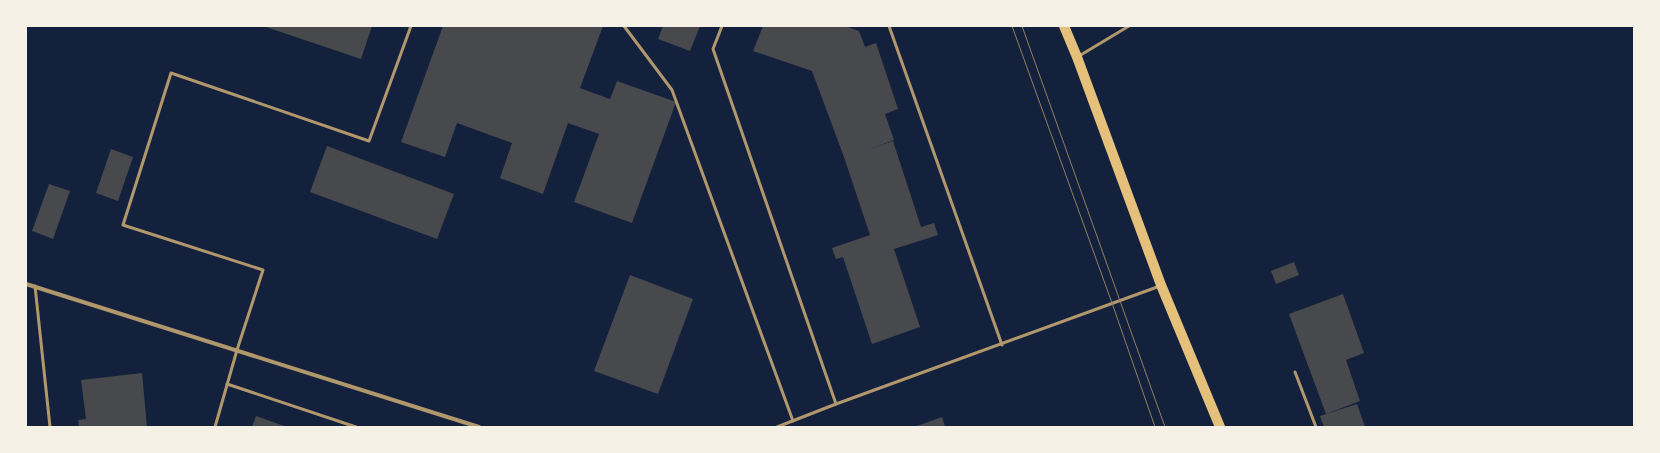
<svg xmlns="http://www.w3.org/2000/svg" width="1660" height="453" font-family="'Noto Sans',sans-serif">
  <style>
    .building { fill: #48494c }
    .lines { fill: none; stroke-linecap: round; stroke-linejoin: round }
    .service { stroke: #b1986c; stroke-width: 3 }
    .minor { stroke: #b1986c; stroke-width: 4 }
    .primary { stroke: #e5c07b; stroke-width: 10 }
    .tram { stroke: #918062; stroke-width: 1 }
  </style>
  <rect width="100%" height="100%" fill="#14213d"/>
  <g class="building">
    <polygon points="263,26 372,26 361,59"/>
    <polygon points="443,26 603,26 580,88 610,99 617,81 676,102 632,223 574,202 599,134 568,123 543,194 500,178 512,143 457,123 445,157 401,142"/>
    <polygon points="663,26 700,26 690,51 658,39"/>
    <polygon points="763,26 845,26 859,31 865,47 876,43 898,109 885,114 894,140 867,150 893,141 921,227 934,223 938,235 894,249 920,327 872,344 843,257 836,259 832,248 870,235 844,157 812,71 753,51"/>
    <polygon points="327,146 454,194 437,239 310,192"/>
    <polygon points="111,149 133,157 118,201 96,193"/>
    <polygon points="49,184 70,191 53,239 32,231"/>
    <polygon points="1294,262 1299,275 1276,284 1271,271"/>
    <polygon points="630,275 693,299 658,394 594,371"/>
    <polygon points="1343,294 1364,353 1346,360 1360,401 1326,414 1289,314"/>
    <polygon points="142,373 147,427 79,427 78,420 86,419 81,380"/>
    <polygon points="1357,404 1365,427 1324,427 1320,416"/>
    <polygon points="256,416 287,427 252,427"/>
    <polygon points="942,417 945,427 914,427"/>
  </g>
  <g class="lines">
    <g class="service">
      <polyline points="624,26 672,90 793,421"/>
      <polyline points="722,26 713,49 836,404"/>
      <polyline points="889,26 1002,345"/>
      <polyline points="1079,56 1129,26"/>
      <polyline points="35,286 50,427"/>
      <polyline points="1295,372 1316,427"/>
      <polyline points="227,384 356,427"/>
      <polyline points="215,427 237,350 263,270 123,225 171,73 369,141 411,26"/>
      <polyline points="777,427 836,404 1160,286"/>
    </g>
    <polyline class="minor" points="26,284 479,427"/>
    <polyline class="primary" points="1064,26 1077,57 1161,285 1220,427"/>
    <g class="tram">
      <polyline points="1012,26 1112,303 1155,427"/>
      <polyline points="1022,26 1165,427"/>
    </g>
  </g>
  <rect width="1660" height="453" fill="none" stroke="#f6f1e7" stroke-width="54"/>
</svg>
